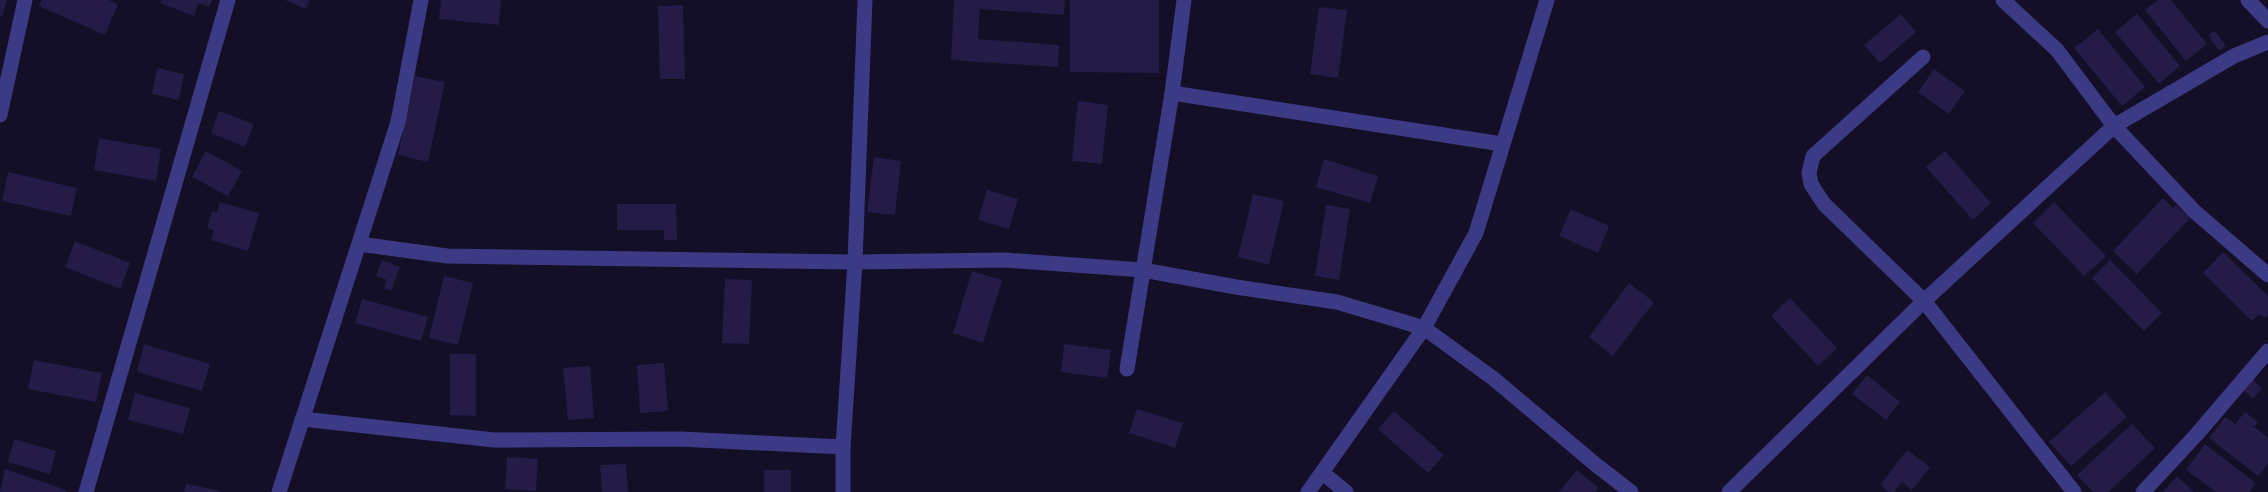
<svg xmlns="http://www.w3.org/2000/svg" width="2268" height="492" font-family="'Golos Text',sans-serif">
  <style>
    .building { fill: #241b47 }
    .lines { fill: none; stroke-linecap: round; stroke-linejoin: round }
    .street { stroke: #3d3a85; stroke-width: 15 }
  </style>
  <rect width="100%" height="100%" fill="#130f26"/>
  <g class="building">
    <polygon points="0,0 7,0 2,17 0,16"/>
    <polygon points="42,0 109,0 118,4 105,35 39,6"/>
    <polygon points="161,0 212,0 209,7 198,3 194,16 160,3"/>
    <polygon points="285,0 310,0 306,9"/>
    <polygon points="441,0 501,0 499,25 439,19"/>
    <polygon points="954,0 1065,0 1064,15 980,9 978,39 1059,45 1058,67 951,60"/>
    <polygon points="1070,0 1159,0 1159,73 1070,72"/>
    <polygon points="2158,0 2171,0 2207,44 2186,61 2145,10"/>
    <polygon points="683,5 685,79 660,79 658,6"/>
    <polygon points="1319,7 1347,10 1338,78 1310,74"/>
    <polygon points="1901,14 1916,32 1880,63 1864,45"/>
    <polygon points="2137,14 2180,66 2159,84 2115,32"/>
    <polygon points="2098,29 2145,87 2122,106 2074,48"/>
    <polygon points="2215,31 2226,46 2219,51 2208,35"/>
    <polygon points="157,68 184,74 179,100 152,94"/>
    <polygon points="1934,69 1965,91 1949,114 1918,92"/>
    <polygon points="415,76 445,82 428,162 398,155"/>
    <polygon points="1078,101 1108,105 1102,164 1072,161"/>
    <polygon points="219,111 254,124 245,147 211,133"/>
    <polygon points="99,138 161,149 156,181 94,170"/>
    <polygon points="206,151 242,171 228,196 192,177"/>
    <polygon points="1945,151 1991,203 1973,220 1926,167"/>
    <polygon points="874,157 901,161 895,215 867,212"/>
    <polygon points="1324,159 1378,176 1370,203 1316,187"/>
    <polygon points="8,172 77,188 71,216 2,201"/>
    <polygon points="987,190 1018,199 1009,229 978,220"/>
    <polygon points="1253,194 1284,201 1269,265 1238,257"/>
    <polygon points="2163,198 2173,208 2176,205 2190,218 2137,274 2113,251"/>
    <polygon points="220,202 259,213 248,251 211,240 214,230 207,228 212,211 217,212"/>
    <polygon points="2054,202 2106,256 2084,276 2033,223"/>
    <polygon points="617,204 676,204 677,240 664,240 664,230 617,230"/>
    <polygon points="1326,205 1350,209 1339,280 1315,276"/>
    <polygon points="1571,209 1609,226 1598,253 1559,236"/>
    <polygon points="75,241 130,263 120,289 65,267"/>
    <polygon points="2223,252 2268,296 2268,315 2265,318 2259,314 2252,321 2203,273"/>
    <polygon points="382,260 400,267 391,291 384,288 387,280 376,276"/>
    <polygon points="2110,260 2162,313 2144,331 2092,278"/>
    <polygon points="972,271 1002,280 983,343 953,333"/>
    <polygon points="444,276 473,283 458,345 429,338"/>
    <polygon points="725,279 752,280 749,344 722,343"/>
    <polygon points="1629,283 1654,302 1613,356 1589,337"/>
    <polygon points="1790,298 1837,348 1818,366 1771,316"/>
    <polygon points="362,299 428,317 421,341 355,323"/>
    <polygon points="144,344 210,364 202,391 137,372"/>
    <polygon points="1064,344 1111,350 1107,378 1061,372"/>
    <polygon points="450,354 476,354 476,416 450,415"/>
    <polygon points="34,360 102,373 96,402 28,389"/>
    <polygon points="664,363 668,411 640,413 637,365"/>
    <polygon points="590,366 594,418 568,420 563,368"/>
    <polygon points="1867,375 1900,402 1886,420 1852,394"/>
    <polygon points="2251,378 2262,389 2253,399 2241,388"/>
    <polygon points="2105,392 2127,417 2071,466 2049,442"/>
    <polygon points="135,393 190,408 183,434 128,420"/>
    <polygon points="1137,409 1183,423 1175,448 1129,433"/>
    <polygon points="1394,411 1444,455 1428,473 1378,429"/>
    <polygon points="2245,412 2258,422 2254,427 2268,438 2268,464 2258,476 2209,438 2225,417 2235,424"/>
    <polygon points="2132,424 2155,448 2108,492 2093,492 2077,475"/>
    <polygon points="14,439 56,451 50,474 8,462"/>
    <polygon points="2205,444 2256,483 2249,492 2216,492 2186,470"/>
    <polygon points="1907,450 1930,467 1912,490 1902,482 1894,492 1889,492 1880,485"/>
    <polygon points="507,457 538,459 536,491 505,489"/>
    <polygon points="626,464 628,492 602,492 600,465"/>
    <polygon points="5,469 66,490 66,492 0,492"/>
    <rect x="764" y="470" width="27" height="22"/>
    <polygon points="1577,470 1599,488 1595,492 1559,492"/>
    <polygon points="2177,476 2194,492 2163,492"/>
    <polygon points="186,484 221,491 221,492 184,492"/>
  </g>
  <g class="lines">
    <g class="street">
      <polyline points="2003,0 2057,50 2114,126 2194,211 2268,275"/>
      <polyline points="2248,0 2268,21"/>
      <polyline points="1923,57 1813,156 1809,173 1811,184 1824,204 1924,301 2074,492"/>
      <polyline points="1172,93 1502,144"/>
      <polyline points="0,115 25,0"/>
      <polyline points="359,244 447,256 855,262 1005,260 1143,270 1236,287 1337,302 1424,328 1494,379 1595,464 1631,492"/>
      <polyline points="1127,369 1172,93 1184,0"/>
      <polyline points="302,419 494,440 680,439 843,447"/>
      <polyline points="1323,473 1346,492"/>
      <polyline points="86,492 228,0"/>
      <polyline points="279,492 398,122 421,0"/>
      <polyline points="843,492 843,447 855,262 865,0"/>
      <polyline points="1308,492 1424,328 1476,233 1547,0"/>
      <polyline points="1729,492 1924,301 2114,126 2234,56 2268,42"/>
      <polyline points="2143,492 2197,434 2268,351"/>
    </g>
  </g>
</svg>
